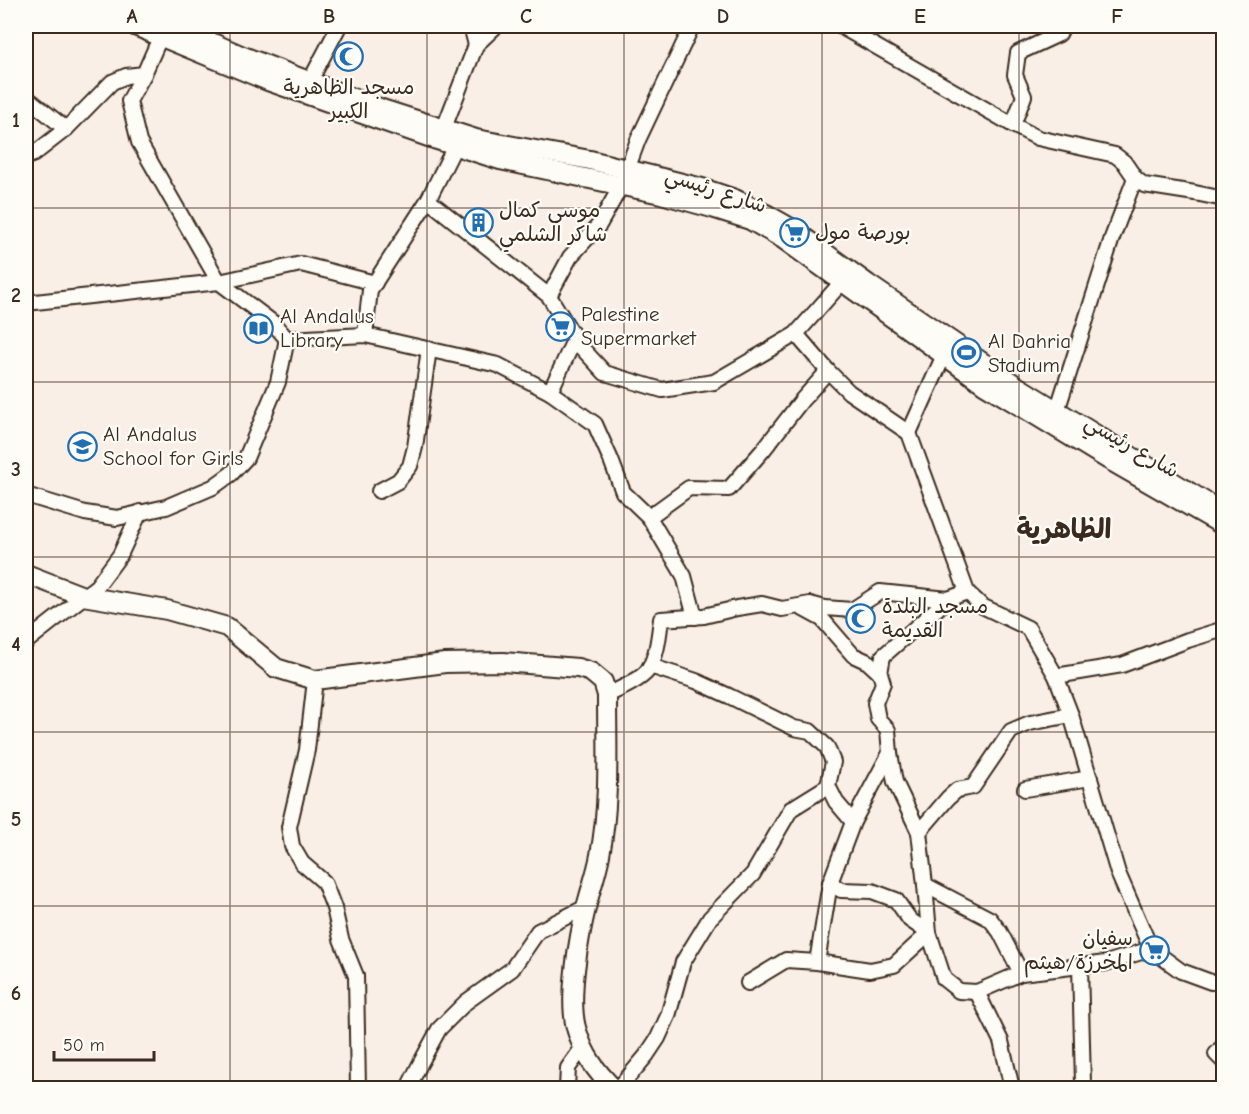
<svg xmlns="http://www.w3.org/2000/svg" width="1249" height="1114" font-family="'Comic Neue','Playpen Sans Arabic',sans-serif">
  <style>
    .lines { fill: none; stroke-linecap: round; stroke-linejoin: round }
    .street-casing { stroke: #3b2a1e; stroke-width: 18 }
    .secondary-casing { stroke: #3b2a1e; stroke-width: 22 }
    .street { stroke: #fdfcf7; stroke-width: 14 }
    .secondary { stroke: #fdfcf7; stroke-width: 18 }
    .grid { fill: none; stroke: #3b2a1e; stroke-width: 1.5; stroke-opacity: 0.55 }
    .labels { text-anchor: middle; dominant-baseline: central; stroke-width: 4.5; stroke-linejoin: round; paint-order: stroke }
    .poi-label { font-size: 21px; fill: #3b2a1e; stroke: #fdfcf7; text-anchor: start }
    .street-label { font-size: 21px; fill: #3b2a1e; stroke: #fdfcf7 }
    .district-label { font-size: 27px; font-weight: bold; fill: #3b2a1e; stroke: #fdfcf7 }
    .neatline { fill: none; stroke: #3b2a1e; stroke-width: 2 }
    .grid-label { font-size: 20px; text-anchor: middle; font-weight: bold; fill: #3b2a1e }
  </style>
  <rect width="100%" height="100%" fill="#faefe6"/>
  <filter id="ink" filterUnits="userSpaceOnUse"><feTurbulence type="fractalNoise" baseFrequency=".0167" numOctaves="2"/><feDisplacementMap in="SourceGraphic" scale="12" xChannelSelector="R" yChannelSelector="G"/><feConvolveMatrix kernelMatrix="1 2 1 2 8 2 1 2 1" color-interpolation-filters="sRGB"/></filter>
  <g filter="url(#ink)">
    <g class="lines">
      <defs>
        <g id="street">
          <polyline points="471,26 476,45"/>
          <polyline points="840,26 1013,125 1038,138 1115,155 1124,162 1135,178 1144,185 1195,193 1224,199"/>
          <polyline points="144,74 129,101 139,142 219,282 272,322 287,339 365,335 498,365 550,392 595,424 611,460 623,492 649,517"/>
          <polyline points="310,81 339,26"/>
          <polyline points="26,97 66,129"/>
          <polyline points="1013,125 1024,96 1015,75 1018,53 1059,34 1063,26"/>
          <polyline points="444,128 476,45 496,26"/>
          <polyline points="26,157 34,154 66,129 112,82 126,76 144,74 165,26"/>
          <polyline points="428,200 549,296 579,345 605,373 662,390 714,382 796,334 842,282 845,274"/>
          <polyline points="549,296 570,257 599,225 621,186 638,140 692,26"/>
          <polyline points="26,303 219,282 301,264 375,283"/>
          <polyline points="796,334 828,371 849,392 909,433 967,592 982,606 1028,628 1056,676 1071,715 1118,873 1151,949 1181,971 1211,982 1224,982"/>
          <polyline points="365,335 370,290 428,200 455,146"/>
          <polyline points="550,392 575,338"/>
          <polyline points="1052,414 1057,411 1112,238 1135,178"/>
          <polyline points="909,433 944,355"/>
          <polyline points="379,491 398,481 410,466 415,447 429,349"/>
          <polyline points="26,495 85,513 117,518 166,507 213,487 231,474 246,458 278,382 287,339"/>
          <polyline points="800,607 822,619 853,655 868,662 880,673"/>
          <polyline points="695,617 684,576 649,517 689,488 729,489 764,449 802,400 828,371"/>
          <polyline points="26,642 97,586 120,555 140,512"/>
          <polyline points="1056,676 1122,665 1188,640 1224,629"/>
          <polyline points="315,680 307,750 289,827 292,846 302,863 324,882 334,908 341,939 356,976 358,1088"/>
          <path d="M607 695C618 690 641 680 648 670 657 657 659 635 661 619L704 616 737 608 762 604 782 609 810 604 825 608 852 610 880 592 948 599"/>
          <polyline points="890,753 895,782 919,832"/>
          <polyline points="828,786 836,802 853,822"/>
          <polyline points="1025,789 1090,778"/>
          <polyline points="830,883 841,890 872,891 896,900 910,920 929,933"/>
          <polyline points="925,885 990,919 1000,932 1021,973"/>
          <polyline points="929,933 925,885 919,832 948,798 957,790 973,787 1011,731 1030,723 1071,715"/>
          <polyline points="817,962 830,883 853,822 890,753 888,730 878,719 875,703 883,683 880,673 883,656 948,599 967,592"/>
          <polyline points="1080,965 1083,1083 1082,1088"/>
          <polyline points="748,983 786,960 817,962 870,970 894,965 929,933 944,979 959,991 977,992 1021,973 1106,963 1151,949"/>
          <polyline points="977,992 1001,1041 1012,1088"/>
          <polyline points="1224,1045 1216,1054 1224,1062"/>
          <polyline points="408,1088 420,1064 439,1029 466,1002 512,969 538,931 586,907"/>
          <polyline points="567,1088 568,1068 583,1047"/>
          <polyline points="619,1088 646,1056 658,1038 668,1016 683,962 710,918 753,874 791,809 828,786 833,762 827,747 810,731 794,728 729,696 696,681 650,666"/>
        </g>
        <g id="secondary">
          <polyline points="135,26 268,81 437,140 500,160 661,194 712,208 750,220 783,239 984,384 1109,460 1224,526"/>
          <polyline points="174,26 243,56 382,109 476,139 590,160 702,188 735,199 768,215 791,228 868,284 1017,386 1209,504"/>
          <path d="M26 574 83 596 167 610 227 627 276 668 315 680 445 663 503 662 578 668 591 672 603 682 607 695C607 748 610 803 600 855 597 872 591 888 587 904 579 936 567 1001 577 1031 584 1055 596 1071 613 1088"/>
        </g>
      </defs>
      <use href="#street" class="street-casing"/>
      <use href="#secondary" class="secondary-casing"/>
      <use href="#street" class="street"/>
      <use href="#secondary" class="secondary"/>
    </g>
  </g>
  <path class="grid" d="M230 26V1088M427 26V1088M624 26V1088M822 26V1088M1019 26V1088M26 208H1224M26 382H1224M26 557H1224M26 732H1224M26 906H1224"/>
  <defs>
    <symbol id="mosque-ring" viewBox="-11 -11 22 22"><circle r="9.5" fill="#fdfcf7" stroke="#1f6fb2" stroke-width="1.5"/><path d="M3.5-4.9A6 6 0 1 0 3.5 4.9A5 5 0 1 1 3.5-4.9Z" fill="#1f6fb2"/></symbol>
    <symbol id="building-ring" viewBox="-11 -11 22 22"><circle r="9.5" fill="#fdfcf7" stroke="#1f6fb2" stroke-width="1.5"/><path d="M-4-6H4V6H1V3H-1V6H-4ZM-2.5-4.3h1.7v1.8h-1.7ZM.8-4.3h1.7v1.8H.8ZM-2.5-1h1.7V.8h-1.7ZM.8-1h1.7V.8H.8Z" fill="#1f6fb2"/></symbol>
    <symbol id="supermarket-ring" viewBox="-11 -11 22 22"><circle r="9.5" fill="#fdfcf7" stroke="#1f6fb2" stroke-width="1.5"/><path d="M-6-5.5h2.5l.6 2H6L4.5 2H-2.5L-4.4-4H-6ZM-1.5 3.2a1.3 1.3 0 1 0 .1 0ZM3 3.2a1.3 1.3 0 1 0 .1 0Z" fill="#1f6fb2"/></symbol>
    <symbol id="library-ring" viewBox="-11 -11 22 22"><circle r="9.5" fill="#fdfcf7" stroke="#1f6fb2" stroke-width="1.5"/><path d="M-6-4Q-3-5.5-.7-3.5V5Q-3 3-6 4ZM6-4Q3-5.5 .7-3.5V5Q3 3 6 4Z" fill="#1f6fb2"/></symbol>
    <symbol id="stadium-ring" viewBox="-11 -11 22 22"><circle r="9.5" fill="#fdfcf7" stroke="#1f6fb2" stroke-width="1.5"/><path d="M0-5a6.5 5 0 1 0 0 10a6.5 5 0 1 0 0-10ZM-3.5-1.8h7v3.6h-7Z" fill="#1f6fb2"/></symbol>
    <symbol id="school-ring" viewBox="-11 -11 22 22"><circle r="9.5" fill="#fdfcf7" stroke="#1f6fb2" stroke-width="1.5"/><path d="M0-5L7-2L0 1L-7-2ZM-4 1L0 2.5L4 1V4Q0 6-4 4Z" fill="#1f6fb2"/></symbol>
  </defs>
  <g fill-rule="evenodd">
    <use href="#mosque-ring" x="332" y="40" width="33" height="33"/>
    <use href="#building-ring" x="462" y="206" width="33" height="33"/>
    <use href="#supermarket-ring" x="778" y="216" width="33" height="33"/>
    <use href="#supermarket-ring" x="544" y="310" width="33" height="33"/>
    <use href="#library-ring" x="242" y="312" width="33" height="33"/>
    <use href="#stadium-ring" x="950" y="336" width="33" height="33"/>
    <use href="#school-ring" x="66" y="430" width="33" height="33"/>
    <use href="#mosque-ring" x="844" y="602" width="33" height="33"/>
    <use href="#supermarket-ring" x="1138" y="934" width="33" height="33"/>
  </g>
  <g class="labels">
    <g class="poi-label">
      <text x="349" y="87" text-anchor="middle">مسجد الظاهرية<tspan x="349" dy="24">الكبير</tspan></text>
      <text x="499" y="210">موسى كمال<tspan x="499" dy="24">شاكر الشلمي</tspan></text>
      <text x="815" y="232">بورصة مول</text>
      <text x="581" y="314">Palestine<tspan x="581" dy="24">Supermarket</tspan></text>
      <text x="280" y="316">Al Andalus<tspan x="280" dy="24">Library</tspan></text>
      <text x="988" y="341">Al Dahria<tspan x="988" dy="24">Stadium</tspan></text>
      <text x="103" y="434">Al Andalus<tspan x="103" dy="24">School for Girls</tspan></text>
      <text x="882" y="606">مسجد البلدة<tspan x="882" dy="24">القديمة</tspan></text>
      <text x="1133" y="938" text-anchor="end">سفيان<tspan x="1133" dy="24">المخرزة/هيثم</tspan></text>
    </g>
    <g class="street-label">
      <text transform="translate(716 190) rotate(18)">شارع رئيسي</text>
      <text transform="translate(1132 446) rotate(30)">شارع رئيسي</text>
    </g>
    <g class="district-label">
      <text x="1064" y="529">الظاهرية</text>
    </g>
  </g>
  <rect width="1249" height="1114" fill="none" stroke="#fdfcf7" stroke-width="66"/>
  <path d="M54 1051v9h100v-9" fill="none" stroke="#3b2a1e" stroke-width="3"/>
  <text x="63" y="1051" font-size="18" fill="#3b2a1e" stroke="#fdfcf7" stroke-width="4.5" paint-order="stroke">50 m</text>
  <rect x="33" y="33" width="1183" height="1048" class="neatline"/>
  <g class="grid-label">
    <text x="132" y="23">A</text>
    <text x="329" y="23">B</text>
    <text x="526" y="23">C</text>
    <text x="723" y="23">D</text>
    <text x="920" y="23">E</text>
    <text x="1117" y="23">F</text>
    <text x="16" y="127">1</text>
    <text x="16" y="302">2</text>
    <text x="16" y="476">3</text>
    <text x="16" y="651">4</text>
    <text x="16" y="826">5</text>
    <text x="16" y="1000">6</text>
  </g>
</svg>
